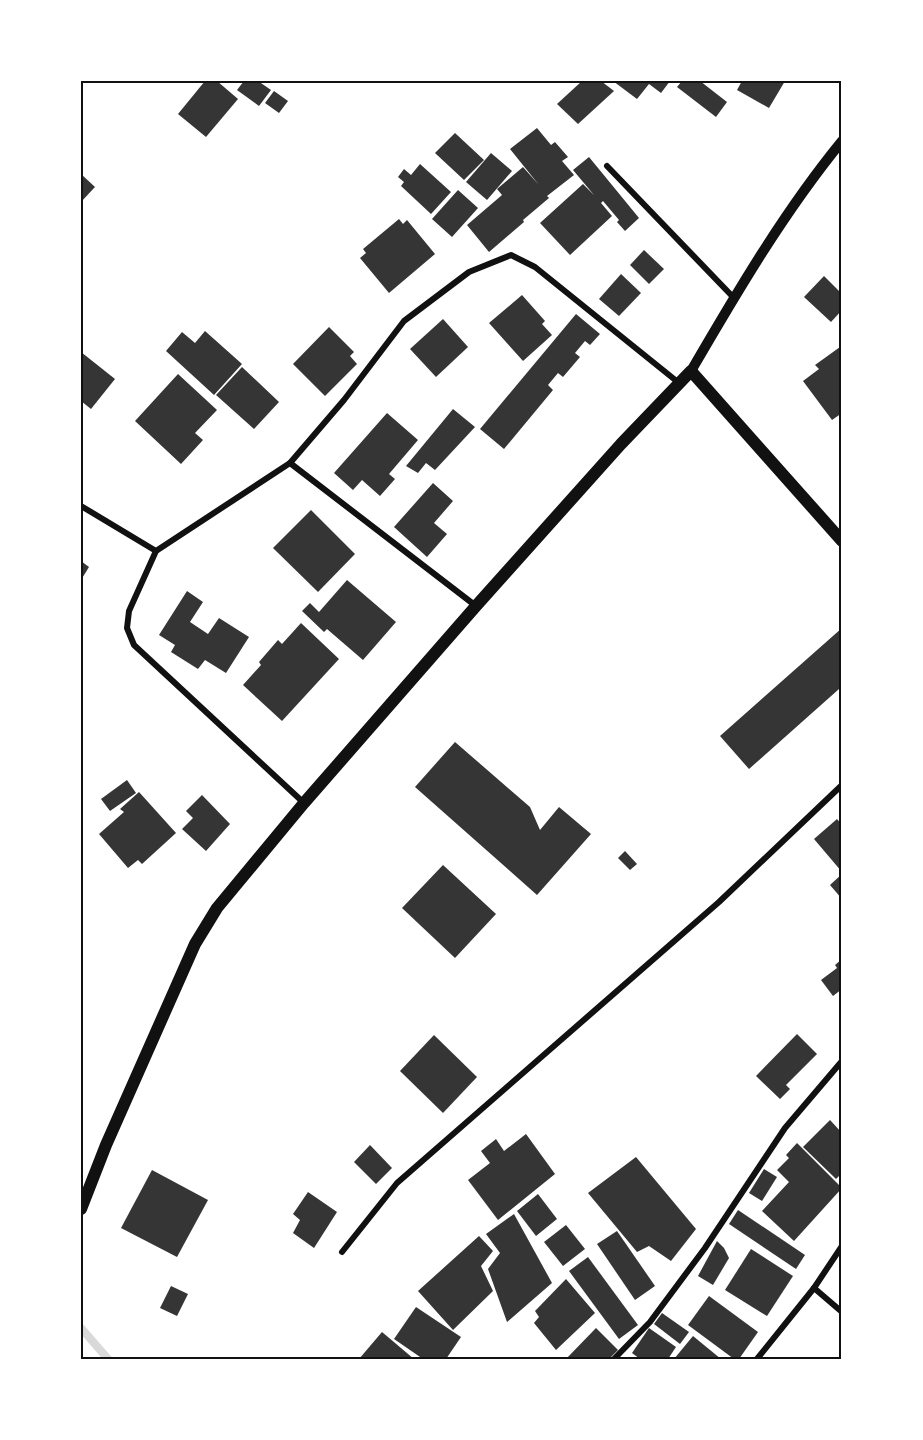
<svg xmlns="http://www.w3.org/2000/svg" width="923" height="1440" font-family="Mulish,sans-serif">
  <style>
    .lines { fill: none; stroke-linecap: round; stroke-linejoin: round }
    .stream { stroke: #d9d9d9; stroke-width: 8 }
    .building { fill: #353535 }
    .minor { stroke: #111; stroke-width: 6 }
    .tertiary { stroke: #111; stroke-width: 10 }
    .secondary { stroke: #111; stroke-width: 12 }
    .neatline { fill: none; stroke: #111; stroke-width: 2 }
  </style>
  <rect width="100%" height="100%" fill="#fff"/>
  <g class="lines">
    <polyline class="stream" points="81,1328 108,1359"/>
  </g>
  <g class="building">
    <polygon points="205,81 217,81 238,99 206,137 178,114"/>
    <polygon points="244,81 258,81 271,90 259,106 237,90"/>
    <polygon points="582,81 601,81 614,91 578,124 557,104"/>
    <polygon points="613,81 670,81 661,93 649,84 637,99"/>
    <polygon points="682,81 700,81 727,102 716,117 677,87"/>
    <polygon points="742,81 785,81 769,108 737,90"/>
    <polygon points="274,91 288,101 279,113 265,103"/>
    <polygon points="537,128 551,145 555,142 568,157 562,161 574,175 547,196 549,198 523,220 524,222 489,252 467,225 502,195 497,189 523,167 539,185 510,149"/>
    <polygon points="455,133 484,160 464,180 435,153"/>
    <polygon points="491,153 512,171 487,200 466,182"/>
    <polygon points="589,157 639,218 625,231 617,222 619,220 603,201 601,203 612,216 570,255 540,223 583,184 594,195 573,170"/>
    <polygon points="420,164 451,192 431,214 401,186 404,182 398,177 404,169 411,175"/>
    <polygon points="81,174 95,187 81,202"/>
    <polygon points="458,190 478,208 452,237 432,219"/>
    <polygon points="399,219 403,224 407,220 435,254 389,293 360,258 366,253 363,249"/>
    <polygon points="644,250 664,269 649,284 630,265"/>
    <polygon points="621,274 641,293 619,316 599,299"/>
    <polygon points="824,276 842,294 842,310 831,322 804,297"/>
    <polygon points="522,295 545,321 542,324 552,335 523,361 489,323"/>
    <polygon points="576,314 600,334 590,345 585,341 575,353 580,357 563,377 558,373 548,385 553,390 504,449 480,429"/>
    <polygon points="443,319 468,347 436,377 410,349"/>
    <polygon points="329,327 354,352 350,356 357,364 325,396 293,364"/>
    <polygon points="205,331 242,364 214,395 166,351 182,332 195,343"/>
    <polygon points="840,347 842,350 842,413 832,420 803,381 819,369 815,365"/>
    <polygon points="81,352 115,379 91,409 81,401"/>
    <polygon points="242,367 279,402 254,429 216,395"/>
    <polygon points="178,374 217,410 195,433 203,440 181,464 135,421"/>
    <polygon points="453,409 475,427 435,470 426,463 418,473 406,466"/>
    <polygon points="387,413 418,440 389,474 395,479 380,496 362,480 353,490 334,473"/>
    <polygon points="433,483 453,501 434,523 447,534 427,557 394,527"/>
    <polygon points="311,510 355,554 318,592 273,548"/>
    <polygon points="81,561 89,567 81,580"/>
    <polygon points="347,580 396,622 363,660 327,629 324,632 302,611 310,603 319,612"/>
    <polygon points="187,591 203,602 190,622 208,634 219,618 249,637 226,673 205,660 198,669 171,652 175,645 159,635"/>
    <polygon points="301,623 339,659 282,721 243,685 261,665 259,662 278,640 282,644"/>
    <polygon points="842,628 842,692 839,689 749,769 720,736"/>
    <polygon points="455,742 530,807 540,830 559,807 591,834 537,895 415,787"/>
    <polygon points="127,780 136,793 110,811 101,799"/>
    <polygon points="139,792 176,833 142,864 138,860 128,868 99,834 124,812 120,809"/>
    <polygon points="202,795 230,824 206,851 182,829 193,818 186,811"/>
    <polygon points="837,819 842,825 842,872 814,839"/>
    <polygon points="625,851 637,864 630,870 618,858"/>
    <polygon points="443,865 496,914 455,958 402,908"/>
    <polygon points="842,874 842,899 830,885"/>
    <polygon points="842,959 842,989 833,996 821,980 837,968 835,965"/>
    <polygon points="797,1034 817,1054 786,1085 790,1089 780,1099 756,1076"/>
    <polygon points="434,1035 477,1077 443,1113 400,1071"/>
    <polygon points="830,1120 842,1133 842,1173 836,1179 803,1147"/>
    <polygon points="526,1134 555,1174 498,1220 468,1180 490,1163 481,1151 496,1139 504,1151"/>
    <polygon points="797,1143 842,1188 794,1241 762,1211 789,1182 777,1170 789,1158 786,1155"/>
    <polygon points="370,1145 392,1168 376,1184 354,1162"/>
    <polygon points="636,1157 696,1229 671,1261 649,1246 637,1252 588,1193"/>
    <polygon points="764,1169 777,1177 762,1201 749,1193"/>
    <polygon points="152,1170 208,1200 177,1257 121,1228"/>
    <polygon points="308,1192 337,1212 314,1248 293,1233 300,1220 293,1214"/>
    <polygon points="538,1194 557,1219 536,1236 517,1211"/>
    <polygon points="738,1210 805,1255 796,1269 729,1224"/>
    <polygon points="514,1214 552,1283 507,1322 488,1269 500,1253 486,1234"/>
    <polygon points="566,1225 585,1249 563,1266 544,1242"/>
    <polygon points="617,1231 655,1286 635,1300 597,1244"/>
    <polygon points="479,1236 493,1251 481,1266 493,1291 453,1330 418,1291"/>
    <polygon points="717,1241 724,1248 729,1258 713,1285 698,1276"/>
    <polygon points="751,1249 793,1276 767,1316 725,1290"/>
    <polygon points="588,1257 638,1325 619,1339 569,1271"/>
    <polygon points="566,1279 595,1313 556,1350 534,1323 539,1317 535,1311"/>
    <polygon points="171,1286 188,1294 177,1316 160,1308"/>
    <polygon points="709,1296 758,1332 739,1359 734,1359 688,1325"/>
    <polygon points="416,1307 461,1337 446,1359 423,1359 394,1339"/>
    <polygon points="662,1313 689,1332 680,1344 654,1324"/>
    <polygon points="596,1328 618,1350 609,1359 566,1359"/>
    <polygon points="649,1328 676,1347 668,1359 640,1359 632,1353"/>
    <polygon points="382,1332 414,1359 359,1359"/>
    <polygon points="693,1336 721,1359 674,1359"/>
  </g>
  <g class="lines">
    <g class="minor">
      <polyline points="607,166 734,298"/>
      <polyline points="290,463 344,400 404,321 469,272 511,255 535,267 679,383"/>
      <polyline points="81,506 156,551"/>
      <polyline points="304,803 134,645 127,628 129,611 156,551 290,463 476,606"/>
      <polyline points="342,1252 397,1183 719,902 842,785"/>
      <polyline points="814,1288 842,1312"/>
      <polyline points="614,1359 650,1322 705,1248 785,1128 842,1061"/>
      <polyline points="757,1359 814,1288 842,1246"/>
    </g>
    <path class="tertiary" d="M691 371C737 292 784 212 842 141"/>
    <polyline class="secondary" points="81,1209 106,1145 195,944 217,908 304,803 476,606 621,444 691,371 842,541"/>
  </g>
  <rect width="923" height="1440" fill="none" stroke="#ffffff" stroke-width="165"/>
  <rect x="82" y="82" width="758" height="1276" class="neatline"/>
</svg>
